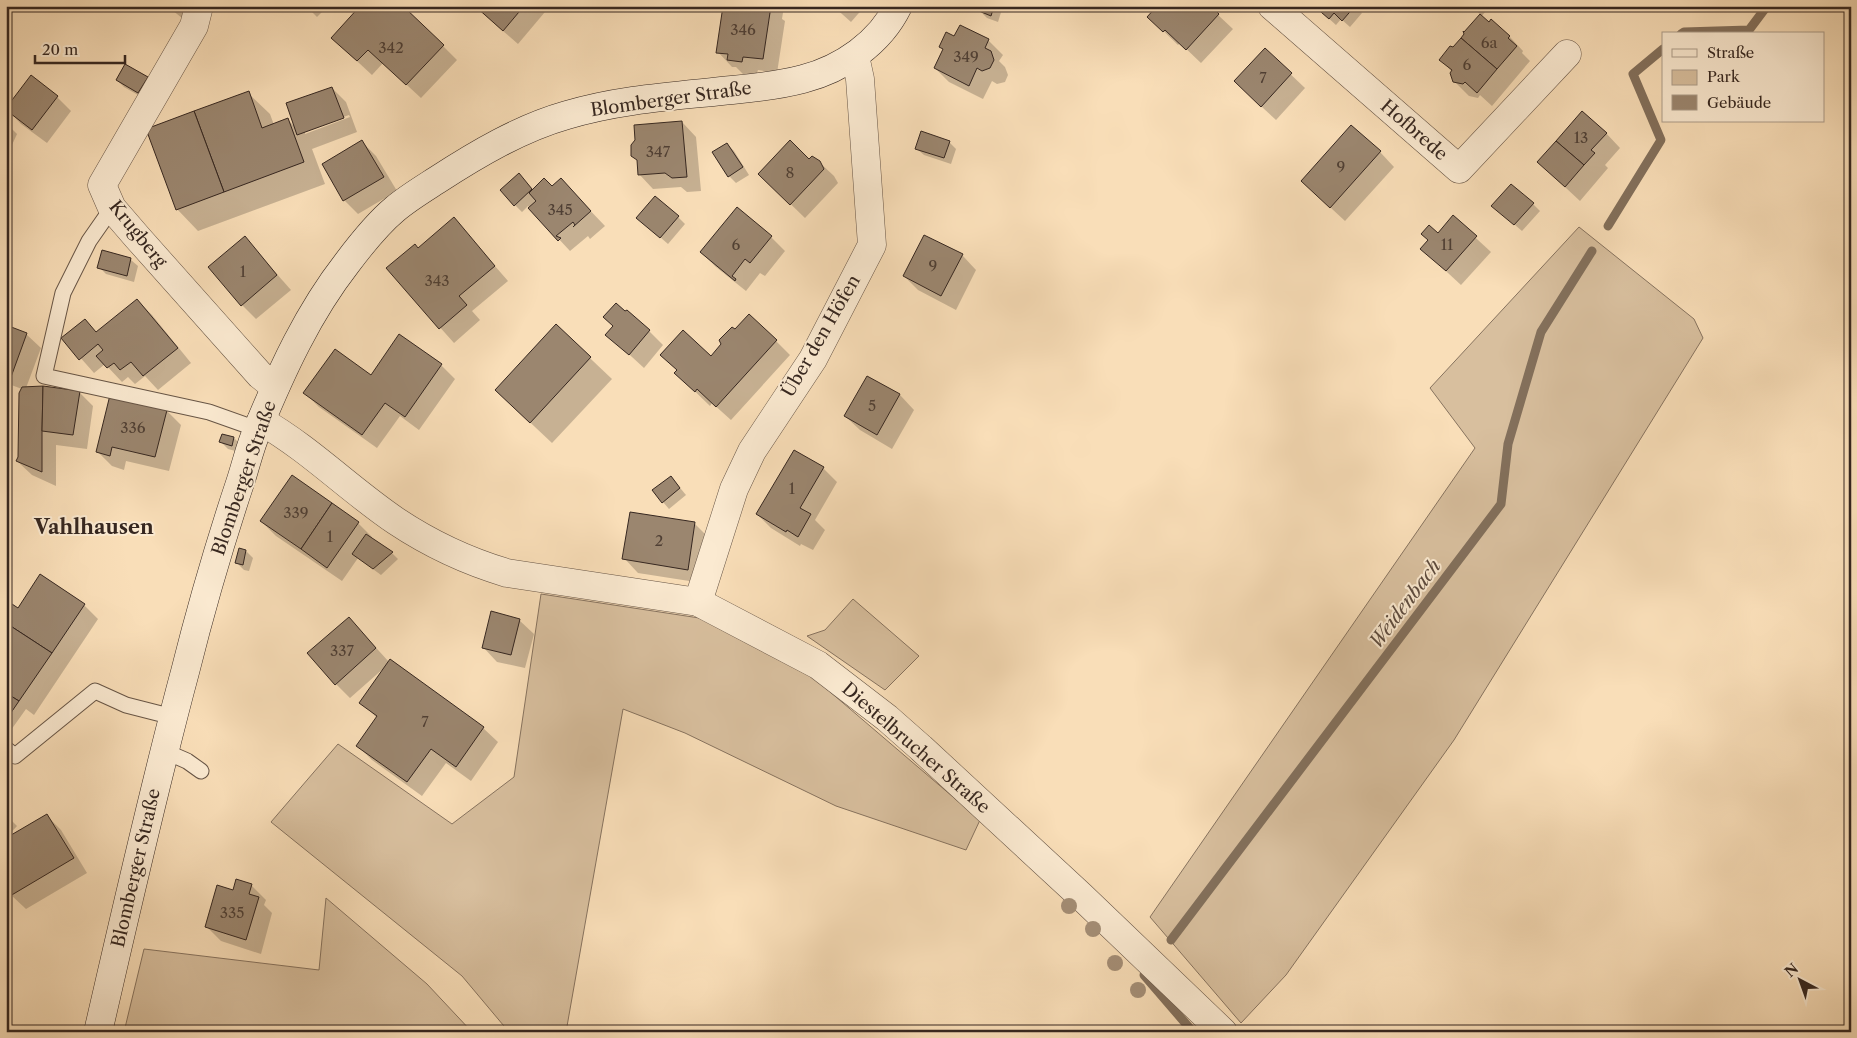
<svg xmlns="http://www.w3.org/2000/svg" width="1857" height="1038" font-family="'Libre Caslon Text',serif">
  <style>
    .green { fill: #d8bf9e; stroke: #87735f }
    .shadow { fill: #0003; fill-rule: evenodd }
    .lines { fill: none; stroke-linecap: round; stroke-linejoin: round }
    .stream { stroke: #83705c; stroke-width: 9 }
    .building { fill: #9b866f; stroke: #362720 }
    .service-casing { stroke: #675546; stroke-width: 17 }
    .minor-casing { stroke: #675546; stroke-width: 29 }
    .tertiary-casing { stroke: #675546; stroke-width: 29 }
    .secondary-casing { stroke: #362720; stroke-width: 29 }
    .service { stroke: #fbead1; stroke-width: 15 }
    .minor { stroke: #fbead1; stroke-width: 28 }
    .tertiary { stroke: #fbead1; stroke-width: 28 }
    .secondary { stroke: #fbead1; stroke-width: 28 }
    .tree { fill: #a48e76 }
    .labels { text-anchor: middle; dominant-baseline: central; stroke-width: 4; stroke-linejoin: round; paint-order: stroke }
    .number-label { font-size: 15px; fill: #4f3f34 }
    .street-label { font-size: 18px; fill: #362720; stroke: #fbead1 }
    .water-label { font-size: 19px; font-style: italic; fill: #5d4b3e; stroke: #fbead1 }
    .quarter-label { font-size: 20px; font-weight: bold; fill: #362720; stroke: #fbead1 }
  </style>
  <rect width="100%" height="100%" fill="#f9deb8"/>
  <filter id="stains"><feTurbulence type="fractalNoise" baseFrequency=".004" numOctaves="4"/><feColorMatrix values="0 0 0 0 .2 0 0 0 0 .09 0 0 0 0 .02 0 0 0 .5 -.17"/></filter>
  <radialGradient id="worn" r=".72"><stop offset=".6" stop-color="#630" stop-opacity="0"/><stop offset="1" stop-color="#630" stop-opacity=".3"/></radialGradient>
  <g class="green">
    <polygon points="1579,227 1694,319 1703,338 1454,740 1286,975 1241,1023 1150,917 1475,448 1430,388"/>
    <polygon points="541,594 706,619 815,679 980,820 966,850 836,806 685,733 623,709 566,1032 509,1032 462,976 271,822 338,744 452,824 514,777"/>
    <polygon points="853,599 919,656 885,690 807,636 825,630"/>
    <polygon points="326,898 427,984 472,1032 124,1032 144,949 319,970"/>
  </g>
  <g class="shadow">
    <polygon points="167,6 191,6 182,18"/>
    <polygon points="306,6 328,6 317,17"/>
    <polygon points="474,6 550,6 518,44"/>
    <polygon points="724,6 784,6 782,19 785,21 777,73 758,70 756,76 743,74 736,67 732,67 718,52"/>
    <polygon points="833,6 865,6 851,22"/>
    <polygon points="982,6 1003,6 998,22 987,18 980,11"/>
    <polygon points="1315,6 1355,6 1362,13 1350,27 1341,19 1336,25"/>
    <polygon points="1471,6 1490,6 1481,17 1509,36 1523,51 1522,53 1530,61 1492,106 1480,95 1478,98 1469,96 1454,81 1452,72 1441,60 1462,39 1481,15"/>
    <polygon points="1218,15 1233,29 1201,63 1180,43 1178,45 1149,17"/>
    <polygon points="332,38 443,46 457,60 421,98 383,63 372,75"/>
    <polygon points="955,38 988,40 1003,55 999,61 1005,67 1008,75 1005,82 997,84 992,81 983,99 949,82 935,68 944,50 940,46"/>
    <polygon points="1265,50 1305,88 1276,120 1250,96"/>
    <polygon points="147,78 154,84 145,99 124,87 117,80"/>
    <path d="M332 88 346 102 357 132 312 149 325 184 198 231 177 209 248 93 270 114 274 125 288 120 296 128ZM349 115 350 117 305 134V131Z"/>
    <polygon points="57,97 71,111 47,143 21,124 7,109"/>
    <polygon points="682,122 696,137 701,191 687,192 681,187 653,189 639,174"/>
    <polygon points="6,123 17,134 6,158"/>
    <polygon points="1606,133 1620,148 1605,165 1608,168 1580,201 1538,162"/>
    <polygon points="362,142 376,156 397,191 358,214 344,200"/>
    <polygon points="949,142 956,149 951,164 924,155 917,149"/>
    <polygon points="727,144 734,151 749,175 736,183 729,176"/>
    <polygon points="1380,152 1394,167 1345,221 1317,195"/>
    <polygon points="809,160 819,162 834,176 838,183 805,218 774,188"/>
    <polygon points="561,180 605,226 590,239 588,236 570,251 528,206 522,212 515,205 526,182 533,190 552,188"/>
    <polygon points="1533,204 1540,211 1522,231 1500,212"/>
    <polygon points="678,217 685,224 668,244 645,224"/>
    <polygon points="1453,217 1491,252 1461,285 1422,249"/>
    <polygon points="454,219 508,281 472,311 480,320 454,343 387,268 418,249"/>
    <polygon points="771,237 785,251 765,276 760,273 746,291 716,267 701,252"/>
    <polygon points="245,238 291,290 256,319 242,305"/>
    <polygon points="103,252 131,260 138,266 134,282 106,274 99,267"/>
    <polygon points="962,255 976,270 956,310 918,290 904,276"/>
    <polygon points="137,300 152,315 191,363 158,390 145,376 135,384 128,377 122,382 105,364 94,373 63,338 85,320 97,333"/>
    <polygon points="6,326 26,334 41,348 26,388 79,392 93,406 87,449 56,445 56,486 32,475 17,461 19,457 22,389 6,383"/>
    <polygon points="556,326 612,379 552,443 518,411"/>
    <polygon points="649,331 663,345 644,368 607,334"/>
    <polygon points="776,341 790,355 731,420 712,403 710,406 676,373"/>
    <polygon points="441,365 455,379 419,430 400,416 377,448 319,407 305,393 371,376"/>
    <polygon points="868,377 900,395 914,410 892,449 860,430 845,416"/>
    <polygon points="167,411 181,425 169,471 126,461 124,470 112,466 98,452"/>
    <polygon points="234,438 241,445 239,452 228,449 221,442"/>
    <polygon points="823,468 837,482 815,520 825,530 813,550 801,544 800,546 771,528 757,514"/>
    <polygon points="671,477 686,495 669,509 663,502"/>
    <polygon points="261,521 358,523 372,537 371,539 392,553 398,559 381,575 358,558 342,581 276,536"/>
    <polygon points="694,523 709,538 702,583 638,573 624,558"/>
    <polygon points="246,551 253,558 249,571 244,570 237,563"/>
    <polygon points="6,602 18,610 84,605 98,619 34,715 26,709 11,730 6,727"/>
    <polygon points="349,618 389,662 390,661 483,728 498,742 471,781 446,763 422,796 372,760 358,746 377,718 361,702 384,668 350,698 336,684"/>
    <polygon points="519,620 534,634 525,668 497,662 483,647"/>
    <polygon points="6,815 17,826 6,838"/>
    <polygon points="46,815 61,830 87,873 26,909 11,895 6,887"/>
    <polygon points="251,885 266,900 264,905 272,913 261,954 221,941 207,927 234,891"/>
  </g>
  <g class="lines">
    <g class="stream">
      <polyline points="1681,34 1684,32 1749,30 1767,6"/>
      <polyline points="1608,226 1661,140 1633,74 1663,49"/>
      <polyline points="1171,940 1501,504 1508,444 1541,332 1592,251"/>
      <polyline points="1144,975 1193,1032"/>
    </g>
  </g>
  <g class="building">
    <polygon points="304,6 314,6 309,12"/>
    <polygon points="360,6 403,6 444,45 406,85 368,50 357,61 331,38"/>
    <polygon points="475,6 524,6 503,31"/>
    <polygon points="723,6 771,6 763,59 743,57 742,62 727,60 728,54 716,53"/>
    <polygon points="981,6 994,6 991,16 979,11"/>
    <polygon points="1157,6 1211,6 1219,14 1186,50 1165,30 1163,32 1147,17"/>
    <polygon points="1314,6 1355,6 1342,21 1334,13 1329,19"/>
    <polygon points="1480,14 1489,22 1491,19 1510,36 1508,38 1517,46 1497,69 1461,38 1464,34 1463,31 1464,32"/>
    <polygon points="960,25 989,39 985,48 991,51 994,60 990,68 982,71 977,68 969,86 934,68 943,49 939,47 946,32 954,36"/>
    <polygon points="1461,38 1497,69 1477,93 1465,82 1463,84 1453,82 1450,73 1452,70 1439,60 1450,46 1453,47"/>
    <polygon points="1265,48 1292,73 1261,107 1234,81"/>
    <polygon points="125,64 148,77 138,93 116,80"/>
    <polygon points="31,75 58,96 32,130 6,110 6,108"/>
    <polygon points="332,87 344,118 297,135 286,103"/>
    <polygon points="249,91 262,128 288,118 304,162 224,192 194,111"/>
    <polygon points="194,111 224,192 176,210 146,129"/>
    <polygon points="1582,111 1607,133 1591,150 1595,153 1584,165 1556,141"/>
    <polygon points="682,121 687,177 672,178 665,173 638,175 637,160 631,156 631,145 635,140 634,125"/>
    <polygon points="1351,125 1381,151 1330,208 1301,181"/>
    <polygon points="921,131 950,141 944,158 915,149"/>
    <polygon points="362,140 384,177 343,201 322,164"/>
    <polygon points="790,140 809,159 812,156 820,161 824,169 790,205 758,174"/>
    <polygon points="1556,141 1584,165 1565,187 1537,162"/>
    <polygon points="727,143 743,167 728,177 712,152"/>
    <polygon points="519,173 532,189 514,206 500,190"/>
    <polygon points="544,178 552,186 561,178 591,211 573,227 575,225 573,222 556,236 561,238 558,241 528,208 536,201 529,193"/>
    <polygon points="1511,184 1534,203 1514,225 1491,206"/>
    <polygon points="655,196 679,216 660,238 636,218"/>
    <polygon points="737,207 772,236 750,263 745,259 732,276 736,279 735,281 700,252"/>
    <polygon points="1453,215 1477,236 1446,271 1420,249 1428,240 1421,234 1429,225 1438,233"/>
    <polygon points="454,217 495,266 459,296 467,305 439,329 386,268 415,244 418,248"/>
    <polygon points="924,235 963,254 941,296 903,276"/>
    <polygon points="245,236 277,275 241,306 208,267"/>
    <polygon points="102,250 131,258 127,276 97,268"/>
    <polygon points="137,299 178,348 143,376 131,362 120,370 114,363 107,368 96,356 103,350 98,344 79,360 61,338 85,319 96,332"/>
    <polygon points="616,303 625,311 627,310 650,330 629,355 605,335 613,326 603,317"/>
    <polygon points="749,314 777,340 716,407 697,389 695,392 674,373 677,370 660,355 683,330 711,356 721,344 719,340 732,327 735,329"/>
    <polygon points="556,324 591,357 530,423 495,390"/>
    <polygon points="6,325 27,333 11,377 6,375"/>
    <polygon points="399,334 442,364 405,417 385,403 362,435 303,393 335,349 371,375"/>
    <polygon points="867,376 900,394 877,435 844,416"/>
    <polygon points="43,386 42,431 42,472 16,461 18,457 19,393 22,387"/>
    <polygon points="43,386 80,391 73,435 42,431"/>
    <polygon points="110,395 167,410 155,457 112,447 110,456 96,452"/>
    <polygon points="222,434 234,437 232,446 219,442"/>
    <polygon points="794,450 824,467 800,508 811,514 798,537 787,530 786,532 756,514"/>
    <polygon points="292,475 332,503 301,549 260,521"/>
    <polygon points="671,476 680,488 662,503 652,490"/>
    <polygon points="332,503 359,522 327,568 301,549"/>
    <polygon points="630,512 695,522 688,570 622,559"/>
    <polygon points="366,534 393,552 373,569 352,554"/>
    <polygon points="239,548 246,550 243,565 235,563"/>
    <polygon points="40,574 85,604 52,653 6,623 6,600 18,608"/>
    <polygon points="491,611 520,619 511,655 482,648"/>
    <polygon points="349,617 376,648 335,685 307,653"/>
    <polygon points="6,623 52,653 19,701 6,693"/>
    <polygon points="390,659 484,727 456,767 431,749 407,782 356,746 377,716 359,703"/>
    <polygon points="6,693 19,701 6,720"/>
    <polygon points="47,814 74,858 10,896 6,889 6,838"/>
    <polygon points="236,879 252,884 249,894 259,897 246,940 205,927 217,885 233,890"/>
  </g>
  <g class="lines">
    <defs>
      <g id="service">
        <polyline points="112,208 89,241 63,293 44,376 209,412 257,429"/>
        <polyline points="6,749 15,756 95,691 126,705 173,717"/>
        <polyline points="164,751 187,761 201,771"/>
      </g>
      <g id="minor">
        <polyline points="199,6 194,26 102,185 112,208 137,237 260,375 275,387"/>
        <polyline points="1272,6 1459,169 1567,54"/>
        <polyline points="698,602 734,489 752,451 813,359 872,245 860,79 855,56"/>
      </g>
      <path id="tertiary" d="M261 421C310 449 350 490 396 521 429 543 470 562 507 573L698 602 818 665 887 718 921 748 1081 896 1223 1032"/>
      <path id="secondary" d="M98 1032C126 911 153 791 185 672 201 608 219 546 240 483 246 465 250 446 258 428 282 370 308 313 347 263 362 243 377 224 395 209 408 198 423 189 437 180 477 154 521 128 567 115 620 99 676 96 732 90 755 88 780 85 803 79 842 69 880 43 898 6"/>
    </defs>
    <use href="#service" class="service-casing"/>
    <use href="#minor" class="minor-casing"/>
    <use href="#tertiary" class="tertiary-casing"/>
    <use href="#secondary" class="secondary-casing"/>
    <use href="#service" class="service"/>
    <use href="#minor" class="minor"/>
    <use href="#tertiary" class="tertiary"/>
    <use href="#secondary" class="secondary"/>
  </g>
  <g class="tree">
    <circle cx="1069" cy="906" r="8"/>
    <circle cx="1093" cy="929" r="8"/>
    <circle cx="1115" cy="963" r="8"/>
    <circle cx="1138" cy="990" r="8"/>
  </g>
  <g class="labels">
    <g class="number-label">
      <text x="743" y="29">346</text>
      <text x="1489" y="42">6a</text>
      <text x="391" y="47">342</text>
      <text x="966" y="56">349</text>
      <text x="1467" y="64">6</text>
      <text x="1263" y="77">7</text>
      <text x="1581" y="137">13</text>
      <text x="658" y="151">347</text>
      <text x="1341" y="166">9</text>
      <text x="790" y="172">8</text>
      <text x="560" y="209">345</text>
      <text x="736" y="244">6</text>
      <text x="1447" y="244">11</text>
      <text x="933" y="265">9</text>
      <text x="243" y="271">1</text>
      <text x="437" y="280">343</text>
      <text x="872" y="405">5</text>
      <text x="133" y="427">336</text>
      <text x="792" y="488">1</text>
      <text x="296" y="512">339</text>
      <text x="330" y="536">1</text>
      <text x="659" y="540">2</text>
      <text x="342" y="650">337</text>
      <text x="425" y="721">7</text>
      <text x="232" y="912">335</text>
    </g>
    <g class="street-label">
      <text transform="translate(671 99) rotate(-8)">Blomberger Straße</text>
      <text transform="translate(1414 130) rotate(41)">Hofbrede</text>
      <text transform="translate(138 234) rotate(51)">Krugberg</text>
      <text transform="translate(821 336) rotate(-60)">Über den Höfen</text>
      <text transform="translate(244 478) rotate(-71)">Blomberger Straße</text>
      <text transform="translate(916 748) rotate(41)">Diestelbrucher Straße</text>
      <text transform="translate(136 868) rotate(-77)">Blomberger Straße</text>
    </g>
    <g class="water-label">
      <text transform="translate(1405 604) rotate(-53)">Weidenbach</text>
    </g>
    <g class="quarter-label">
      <text x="94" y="527">Vahlhausen</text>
    </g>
  </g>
  <rect width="1857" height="1038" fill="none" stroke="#f9deb8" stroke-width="25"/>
  <rect x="8" y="8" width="1842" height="1023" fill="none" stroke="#362720" stroke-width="2.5"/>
  <rect x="12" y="12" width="1832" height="1013" fill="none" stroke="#362720"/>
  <rect x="1662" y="32" width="162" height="90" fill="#fbead1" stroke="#ac9c8a"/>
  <rect x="1672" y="49" width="25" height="8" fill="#fbead1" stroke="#ac9c8a"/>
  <text x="1707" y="58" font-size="15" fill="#362720">Straße</text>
  <rect x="1672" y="70" width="25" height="15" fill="#d8bf9e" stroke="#ac9c8a"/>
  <text x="1707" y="82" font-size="15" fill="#362720">Park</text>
  <rect x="1672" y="95" width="25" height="15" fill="#9b866f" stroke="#ac9c8a"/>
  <text x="1707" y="108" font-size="15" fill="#362720">Gebäude</text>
  <g transform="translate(1800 980) rotate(319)" stroke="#fbead1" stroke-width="4" paint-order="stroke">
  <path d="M0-4L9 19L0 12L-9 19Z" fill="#362720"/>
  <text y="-8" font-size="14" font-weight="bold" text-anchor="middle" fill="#362720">N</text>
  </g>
  <path d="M35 55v8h90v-8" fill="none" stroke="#362720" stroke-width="2.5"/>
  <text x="42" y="55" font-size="15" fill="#362720" stroke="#fbead1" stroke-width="4" paint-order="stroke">20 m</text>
  <rect width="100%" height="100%" filter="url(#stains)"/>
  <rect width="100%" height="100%" fill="url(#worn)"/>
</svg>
